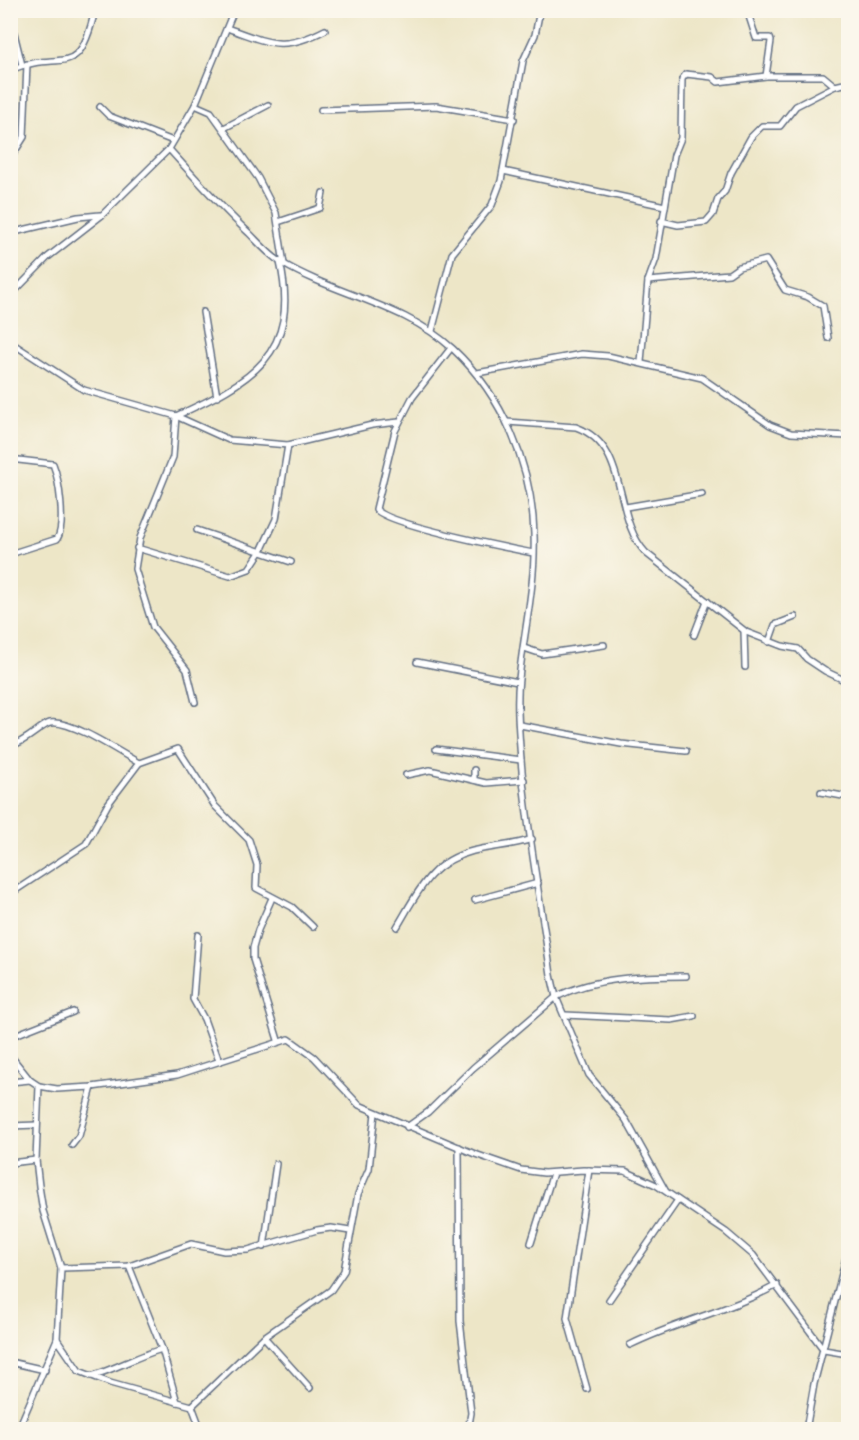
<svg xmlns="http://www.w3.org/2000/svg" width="859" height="1440" font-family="Mynerve,sans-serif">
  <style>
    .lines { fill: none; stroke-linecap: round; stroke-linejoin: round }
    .street-casing { stroke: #646f83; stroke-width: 8 }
    .street { stroke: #fff; stroke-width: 5 }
  </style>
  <rect width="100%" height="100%" fill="#fbf7ec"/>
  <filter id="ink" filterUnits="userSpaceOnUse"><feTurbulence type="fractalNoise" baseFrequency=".0167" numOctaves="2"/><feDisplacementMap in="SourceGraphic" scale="12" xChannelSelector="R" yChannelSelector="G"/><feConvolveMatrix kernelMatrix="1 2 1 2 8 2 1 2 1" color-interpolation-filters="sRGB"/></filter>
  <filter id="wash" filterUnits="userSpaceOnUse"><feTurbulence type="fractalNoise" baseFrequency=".008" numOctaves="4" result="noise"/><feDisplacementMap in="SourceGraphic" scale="24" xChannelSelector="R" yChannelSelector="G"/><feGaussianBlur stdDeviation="1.35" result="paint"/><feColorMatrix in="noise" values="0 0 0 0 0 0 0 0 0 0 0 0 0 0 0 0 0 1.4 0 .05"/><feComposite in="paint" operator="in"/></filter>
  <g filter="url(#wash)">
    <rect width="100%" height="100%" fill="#ede6c7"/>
  </g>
  <g filter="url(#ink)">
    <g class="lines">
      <defs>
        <g id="street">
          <polyline points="747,10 756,38 770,38 771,41 766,76"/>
          <polyline points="10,17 22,65"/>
          <path d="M227 28C269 43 283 52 325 30"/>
          <path d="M10 70C63 48 78 84 95 10"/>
          <polyline points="195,105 211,112 258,178 276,213 284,264"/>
          <polyline points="100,107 109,116 173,141"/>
          <polyline points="321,110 436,106 514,119"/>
          <polyline points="224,128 268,105"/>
          <path d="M169 149C195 178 220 206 249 233 259 243 270 256 282 263 338 296 404 304 453 349 503 396 532 465 534 534 536 582 524 631 519 679 516 704 519 734 521 760 527 831 541 904 551 975L556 997 589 1075 626 1120 665 1190"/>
          <polyline points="10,159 24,137 27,64"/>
          <polyline points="503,171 665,206"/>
          <polyline points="661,221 678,225 706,222 713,214 718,199 725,191 731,173 751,137 762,126 780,126 796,106 835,86"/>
          <polyline points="278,222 320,208 323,193"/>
          <polyline points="10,233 78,217 100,215"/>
          <polyline points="648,281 729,274 739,267 766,260 785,290 808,297 823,306 828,338"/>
          <polyline points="10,296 48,257 102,215 169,149 195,105 234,10"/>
          <polyline points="203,312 217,397"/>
          <polyline points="432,331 452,254 492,205 501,181 523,61 535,35 540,10"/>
          <polyline points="10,342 84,390 176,416 229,440 288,445 372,425 399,422"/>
          <path d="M451 348 412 398 395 431 376 509C386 524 508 548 533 553"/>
          <polyline points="641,362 648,281 656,259 674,155 681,138 682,79 686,74 712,77 718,82 766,76 823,76 835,86 848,83"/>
          <polyline points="477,373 582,354 608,356 702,378 770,425 791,433 848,436"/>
          <path d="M507 422 576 427C631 447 612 518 646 553L746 632 782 646 798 649 807 659 825 671 848 682"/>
          <path d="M10 459 53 464C59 479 66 525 57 539L10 554"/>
          <polyline points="626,507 702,494"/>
          <polyline points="197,530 291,562"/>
          <polyline points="137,548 230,576 249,569 261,551 276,519 288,445"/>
          <polyline points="744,631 745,667"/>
          <polyline points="694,635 707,601"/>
          <polyline points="769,642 775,625 795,617"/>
          <polyline points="524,648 542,654 604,645"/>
          <polyline points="417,662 518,682"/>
          <path d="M195 702 187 670 153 627 135 569 140 538 173 457 176 416C250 382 301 355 280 262"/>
          <polyline points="520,725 621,744 686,751"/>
          <path d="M10 746C27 742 41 725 50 723 70 719 121 753 139 763"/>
          <polyline points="436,749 521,760"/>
          <polyline points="474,770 474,780"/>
          <polyline points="406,775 430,770 486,783 524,780"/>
          <polyline points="821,792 848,797"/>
          <polyline points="10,894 86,844 108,804 139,763 178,749 215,806 249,840 257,865 256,888 292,907 313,927"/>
          <polyline points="272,898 258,930 253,948 253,959 278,1040"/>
          <polyline points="475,900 538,883"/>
          <path d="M397 927C418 892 430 862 473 851 493 846 512 846 532 839"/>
          <polyline points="198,935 193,999 204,1019 219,1061"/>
          <polyline points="565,1015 671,1020 694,1016"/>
          <polyline points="10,1037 73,1012"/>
          <polyline points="10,1055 30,1080 39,1086 57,1089 92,1087 177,1075 289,1039 314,1057 359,1105 475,1154 521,1170 544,1173 583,1170 625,1171 656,1185 726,1232 753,1255 824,1350 848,1354"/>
          <polyline points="10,1082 30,1080"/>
          <polyline points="39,1086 36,1160 39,1186 43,1211 61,1268 57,1339 79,1371 110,1383 192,1406 201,1430"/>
          <polyline points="10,1126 37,1125"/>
          <path d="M407 1127 428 1112 473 1068 556 997C595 977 643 976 686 976"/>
          <polyline points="72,1145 79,1136 92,1087"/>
          <polyline points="459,1147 460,1321 471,1413 468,1430"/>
          <polyline points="10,1163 36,1160"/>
          <polyline points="531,1243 553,1173"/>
          <polyline points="264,1247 276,1164"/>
          <polyline points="129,1266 162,1349 177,1402"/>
          <polyline points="61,1268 129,1266 191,1244 224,1251 248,1250 317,1230 331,1228 350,1231"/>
          <polyline points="609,1300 678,1200"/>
          <polyline points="264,1337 310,1388"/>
          <path d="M630 1345C678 1321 730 1311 777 1285"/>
          <polyline points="10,1362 45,1370"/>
          <path d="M91 1376C116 1369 137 1356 162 1349"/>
          <polyline points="587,1389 567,1318 589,1170"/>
          <polyline points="192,1406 264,1337 331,1290 344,1271 358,1194 369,1169 375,1113"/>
          <polyline points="18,1430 57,1339"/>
          <polyline points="806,1430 814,1384 848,1250"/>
        </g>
      </defs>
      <use href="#street" class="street-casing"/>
      <use href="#street" class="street"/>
    </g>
  </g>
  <rect width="859" height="1440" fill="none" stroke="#fbf7ec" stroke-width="36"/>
</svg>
